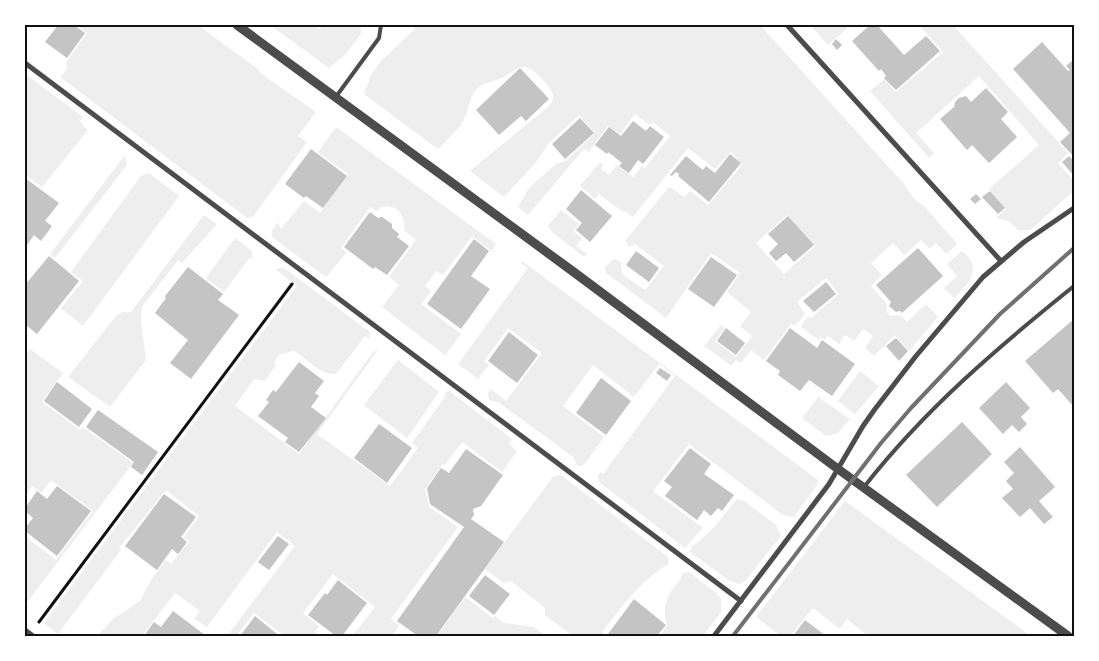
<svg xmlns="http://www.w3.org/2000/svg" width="1099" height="661" font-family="'Titillium Web',sans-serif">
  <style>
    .green { fill: #eee; fill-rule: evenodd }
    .building { fill: #c4c4c4 }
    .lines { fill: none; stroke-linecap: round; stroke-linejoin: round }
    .path { stroke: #111; stroke-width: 3 }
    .service { stroke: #4c4c4c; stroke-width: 4 }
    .minor { stroke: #4c4c4c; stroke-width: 5 }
    .tertiary { stroke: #4c4c4c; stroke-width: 9 }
    .rail { stroke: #707070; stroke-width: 4 }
    .neatline { fill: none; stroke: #111; stroke-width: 2 }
  </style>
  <rect width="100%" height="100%" fill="#fff"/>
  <g class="green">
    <polygon points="77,25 198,25 259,70 260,73 316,112 298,136 307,142 253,217 247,218 60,77 67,69 67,61 87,33"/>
    <polygon points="270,25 315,25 319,29 324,25 361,25 361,34 346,54 329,68"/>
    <path d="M412 25H760L905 185C909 193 915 201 923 205L955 241 957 244 946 254 936 243 930 249 921 240 904 255 893 243 871 263 882 275 871 286 886 303 887 312 890 316 900 315 907 322 926 304 938 317 909 351 895 335 874 356 865 348 873 336 863 329 854 341 845 335 839 344 828 336 825 340 821 337 819 340 801 327 808 316 811 318 839 294 826 278 797 302 805 314 795 326 791 324 764 360 751 350 741 363 736 360 732 366 704 346 721 325 725 328 715 341 736 357 752 336 740 326 751 312 727 292 740 273 711 253 666 318 606 273 605 267 614 259 621 262 622 274 645 290 664 266 635 244 629 247 625 241 668 188H672L684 197 690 191 708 205 742 165 731 151 715 169 688 148 633 217 625 211 623 212 599 194 595 199 580 186 600 162 603 165 601 169 609 175 617 165 633 177 642 166 645 168 670 136 653 122 650 125 635 114 620 134 608 126 589 152 584 149 528 215 518 207 529 188 556 164 566 161 595 133 579 115 549 143 537 161 504 197 470 171 549 106C551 103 554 100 553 96 553 88 533 67 524 67 517 66 510 74 504 77 496 81 486 82 479 87 468 96 470 110 463 121 457 131 447 139 440 148L435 147 364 94 371 75 380 62 415 29ZM787 215 815 246 784 274 756 243Z"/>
    <polygon points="810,25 851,25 828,45"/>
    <polygon points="919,25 953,25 1068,153 1058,163 1074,181 1074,191 1030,230 1018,230 1010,222 996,218 1006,209 989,189 1039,145 979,76 916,133 934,153 929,158 870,91 884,79 896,92 943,52"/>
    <polygon points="25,74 83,117 80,121 84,127 88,130 42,187 25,175"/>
    <path d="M336 127 496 244 492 251 472 236 443 275 436 271 425 286 431 291 421 304 461 334 445 355 382 307 399 285 389 277 416 240 404 230C406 215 396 203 381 207L377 211 370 207 341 248 347 252 326 277 272 237V231L278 222 281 229 304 201 320 213 348 174 318 152Z"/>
    <polygon points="125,155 127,165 55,258 50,254"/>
    <polygon points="149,173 179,196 83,326 61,308 83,281 71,272 141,176"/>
    <polygon points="561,210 579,224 573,231 582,238 576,246 587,254 584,257 552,232 548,226"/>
    <polygon points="204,215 217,224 182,263 178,260 142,307 141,323 146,360 110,407 68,377 116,316 122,312 131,312"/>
    <polygon points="235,238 252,251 253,258 250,257 224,292 206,278"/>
    <path d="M962 251C983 268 970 283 954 298L944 288 957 276 947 264Z"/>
    <polygon points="522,261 818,480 817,485 794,517 783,515 689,444 653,491 703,528 685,548 599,482 598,476 600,472 603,474 675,376 659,364 634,397 593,365 563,406 604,437 584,465 578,466 573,457 498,402 489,400 488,394 491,389 506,401 542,353 508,328 484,361 489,365 478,379 458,364 528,268 521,263"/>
    <path d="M284 268 370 332 369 339 365 336 336 374C319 375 308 359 294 351L279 355 274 362 276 365 265 381 254 379 235 406 299 454 373 352 378 350 317 434 390 486 418 448 412 443 445 397 444 395 448 390 512 439 509 444 517 451 502 472 462 442 445 465 443 464 425 489 429 507 458 527 391 619 399 626 392 636H352L375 607 333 574 303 613 319 626 315 632 320 636H285L254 613 236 636H227L295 546 277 532 207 627 194 619 200 611 175 593 142 636H97L113 619 140 601 153 577 166 560 171 564 189 541 184 537 199 516 166 490 119 548 121 550 58 634 44 623 297 286 275 269Z"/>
    <polygon points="30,349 63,373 42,402 80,430 83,427 133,463 25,605 25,536 56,560 93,511 51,480 41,493 32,486 25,496 25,355"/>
    <polygon points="398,360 439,392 407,438 364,405"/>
    <polygon points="860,371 879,386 855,414 838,401"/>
    <polygon points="818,397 850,419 838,433 826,436 802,418"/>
    <path d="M561 475 668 557 669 562 667 565C639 582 622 607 602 632L607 636H573L545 615V608L511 581 503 583 485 569 552 478 551 477Z"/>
    <polygon points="737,499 744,501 776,525 781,536 745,581 739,584 728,580 689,551 694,544 695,545 715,526"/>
    <polygon points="845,501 1031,636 868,636 847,619 840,629 813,608 790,636 781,636 756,617"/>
    <path d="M689 572 716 593 721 598V612L703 636H660L667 626C662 601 667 596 682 577L681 576 683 573Z"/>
    <polygon points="465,597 493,618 495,616 504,623 534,627 546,636 437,636"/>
  </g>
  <g class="building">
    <polygon points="58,25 74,25 85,33 67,58 45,42"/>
    <polygon points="870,25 877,25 904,55 926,36 940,51 896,90 884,78 886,76 881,69 879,71 852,41"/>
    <polygon points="836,39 842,45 837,50 832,44"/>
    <polygon points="1042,42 1068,71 1070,70 1066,66 1074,59 1074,157 1060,142 1070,133 1013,69"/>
    <polygon points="520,68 549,99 526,121 521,116 499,135 476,110"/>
    <polygon points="986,88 1008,112 1001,119 1017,137 989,163 972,145 967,150 940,119 954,107 955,102 959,98 966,96 971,102"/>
    <polygon points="580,118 594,133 565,159 552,144"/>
    <polygon points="633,121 646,131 650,126 664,137 643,164 638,160 629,173 619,166 622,163 608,152 607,154 595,145 609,127 621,136"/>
    <polygon points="311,149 347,176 323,208 306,196 304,198 285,184"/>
    <polygon points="730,154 741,163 709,202 678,176 679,174 676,172 672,176 670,175 686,156 703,170 706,166 715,173"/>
    <polygon points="1069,156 1074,161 1074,176 1062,162"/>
    <polygon points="25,178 59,203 45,221 52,226 41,241 34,235 25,248"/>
    <polygon points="581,190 612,216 590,242 576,230 582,223 566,209"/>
    <polygon points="990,191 1005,208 998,214 982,197"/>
    <polygon points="976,194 981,199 975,204 970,199"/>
    <polygon points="370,212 378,218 382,217 392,224 392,228 399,234 397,237 409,246 387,275 375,267 373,269 344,247"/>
    <polygon points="788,216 814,245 794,262 786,253 776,261 769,253 778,244 768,234"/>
    <polygon points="474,239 489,251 471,276 490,289 461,329 427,304"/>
    <polygon points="918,248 943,276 902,313 900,311 896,312 889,306 891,302 876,285"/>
    <polygon points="636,251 659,268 649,282 626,265"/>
    <polygon points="49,256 79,281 37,334 25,324 25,285"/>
    <polygon points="711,257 737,275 714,307 688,289"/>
    <polygon points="188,267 223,294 218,300 239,315 191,379 170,363 188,340 155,313 166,298 165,296"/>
    <polygon points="826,282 836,294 814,312 803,301"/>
    <polygon points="1074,319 1074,407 1058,389 1053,393 1025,361"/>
    <polygon points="726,328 745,343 736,355 717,341"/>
    <polygon points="790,328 817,348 822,340 855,364 832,396 809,380 800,391 778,375 780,371 766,361"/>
    <polygon points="509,332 538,355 517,383 488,361"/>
    <polygon points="896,338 908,351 899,361 886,346"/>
    <polygon points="299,362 324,381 315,393 319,396 311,407 326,418 299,452 285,442 288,438 258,416 269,402 266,400 273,390 276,392"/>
    <polygon points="660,368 671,375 667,381 656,373"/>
    <polygon points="601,378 631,401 606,435 576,413"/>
    <polygon points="57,382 92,409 79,427 44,401"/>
    <polygon points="1006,382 1030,408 1021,417 1027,424 1019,432 1012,425 1003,434 979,408"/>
    <polygon points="98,410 158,452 142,475 131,467 134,462 86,427"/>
    <polygon points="962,422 992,454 937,507 906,475"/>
    <polygon points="379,424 412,448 387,483 354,458"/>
    <polygon points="1020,447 1055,487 1039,501 1053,517 1044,524 1030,508 1020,517 1002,498 1013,489 1006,481 1014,473 1004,462"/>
    <polygon points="690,448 711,464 704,474 734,495 722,511 718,508 711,516 704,510 697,520 665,496 672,487 664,481"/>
    <polygon points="466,449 503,475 481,506 473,509 474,515 471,519 504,542 436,636 418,636 397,621 464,527 430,504 427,488 441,468 449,473"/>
    <polygon points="57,486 91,511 57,556 25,531 25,528 33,518 25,511 25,508 37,491 47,499"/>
    <polygon points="164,494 196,517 181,537 187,542 178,554 172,549 157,570 125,546"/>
    <polygon points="278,536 289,544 269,570 258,562"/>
    <polygon points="485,575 510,594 494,615 469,596"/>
    <polygon points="338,580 367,603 342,636 336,636 308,615 325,593 327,595"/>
    <polygon points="634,599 666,625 657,636 611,636 608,634"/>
    <polygon points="173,611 205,635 204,636 144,636 154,622 161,627"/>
    <polygon points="255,616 277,634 276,636 240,636"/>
    <polygon points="805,620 826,636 793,636"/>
  </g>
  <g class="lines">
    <polyline class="path" points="39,622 292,284"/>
    <g class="service">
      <polyline points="335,98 379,38 381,25"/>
      <path d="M864 487C924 410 998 347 1074 286"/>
    </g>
    <g class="minor">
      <polyline points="787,25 1001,261"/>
      <polyline points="25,63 741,601"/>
      <polyline points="25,630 33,636"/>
      <polyline points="714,636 829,484 863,426 875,409 916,356 983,277 1024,242 1074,208"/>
    </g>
    <polyline class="tertiary" points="237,25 571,270 838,469 1068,636"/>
    <polyline class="rail" points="733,636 881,443 911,408 1000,314 1074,248"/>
  </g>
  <rect width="1099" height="661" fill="none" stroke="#ffffff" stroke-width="52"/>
  <rect x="26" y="26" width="1047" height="609" class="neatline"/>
</svg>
